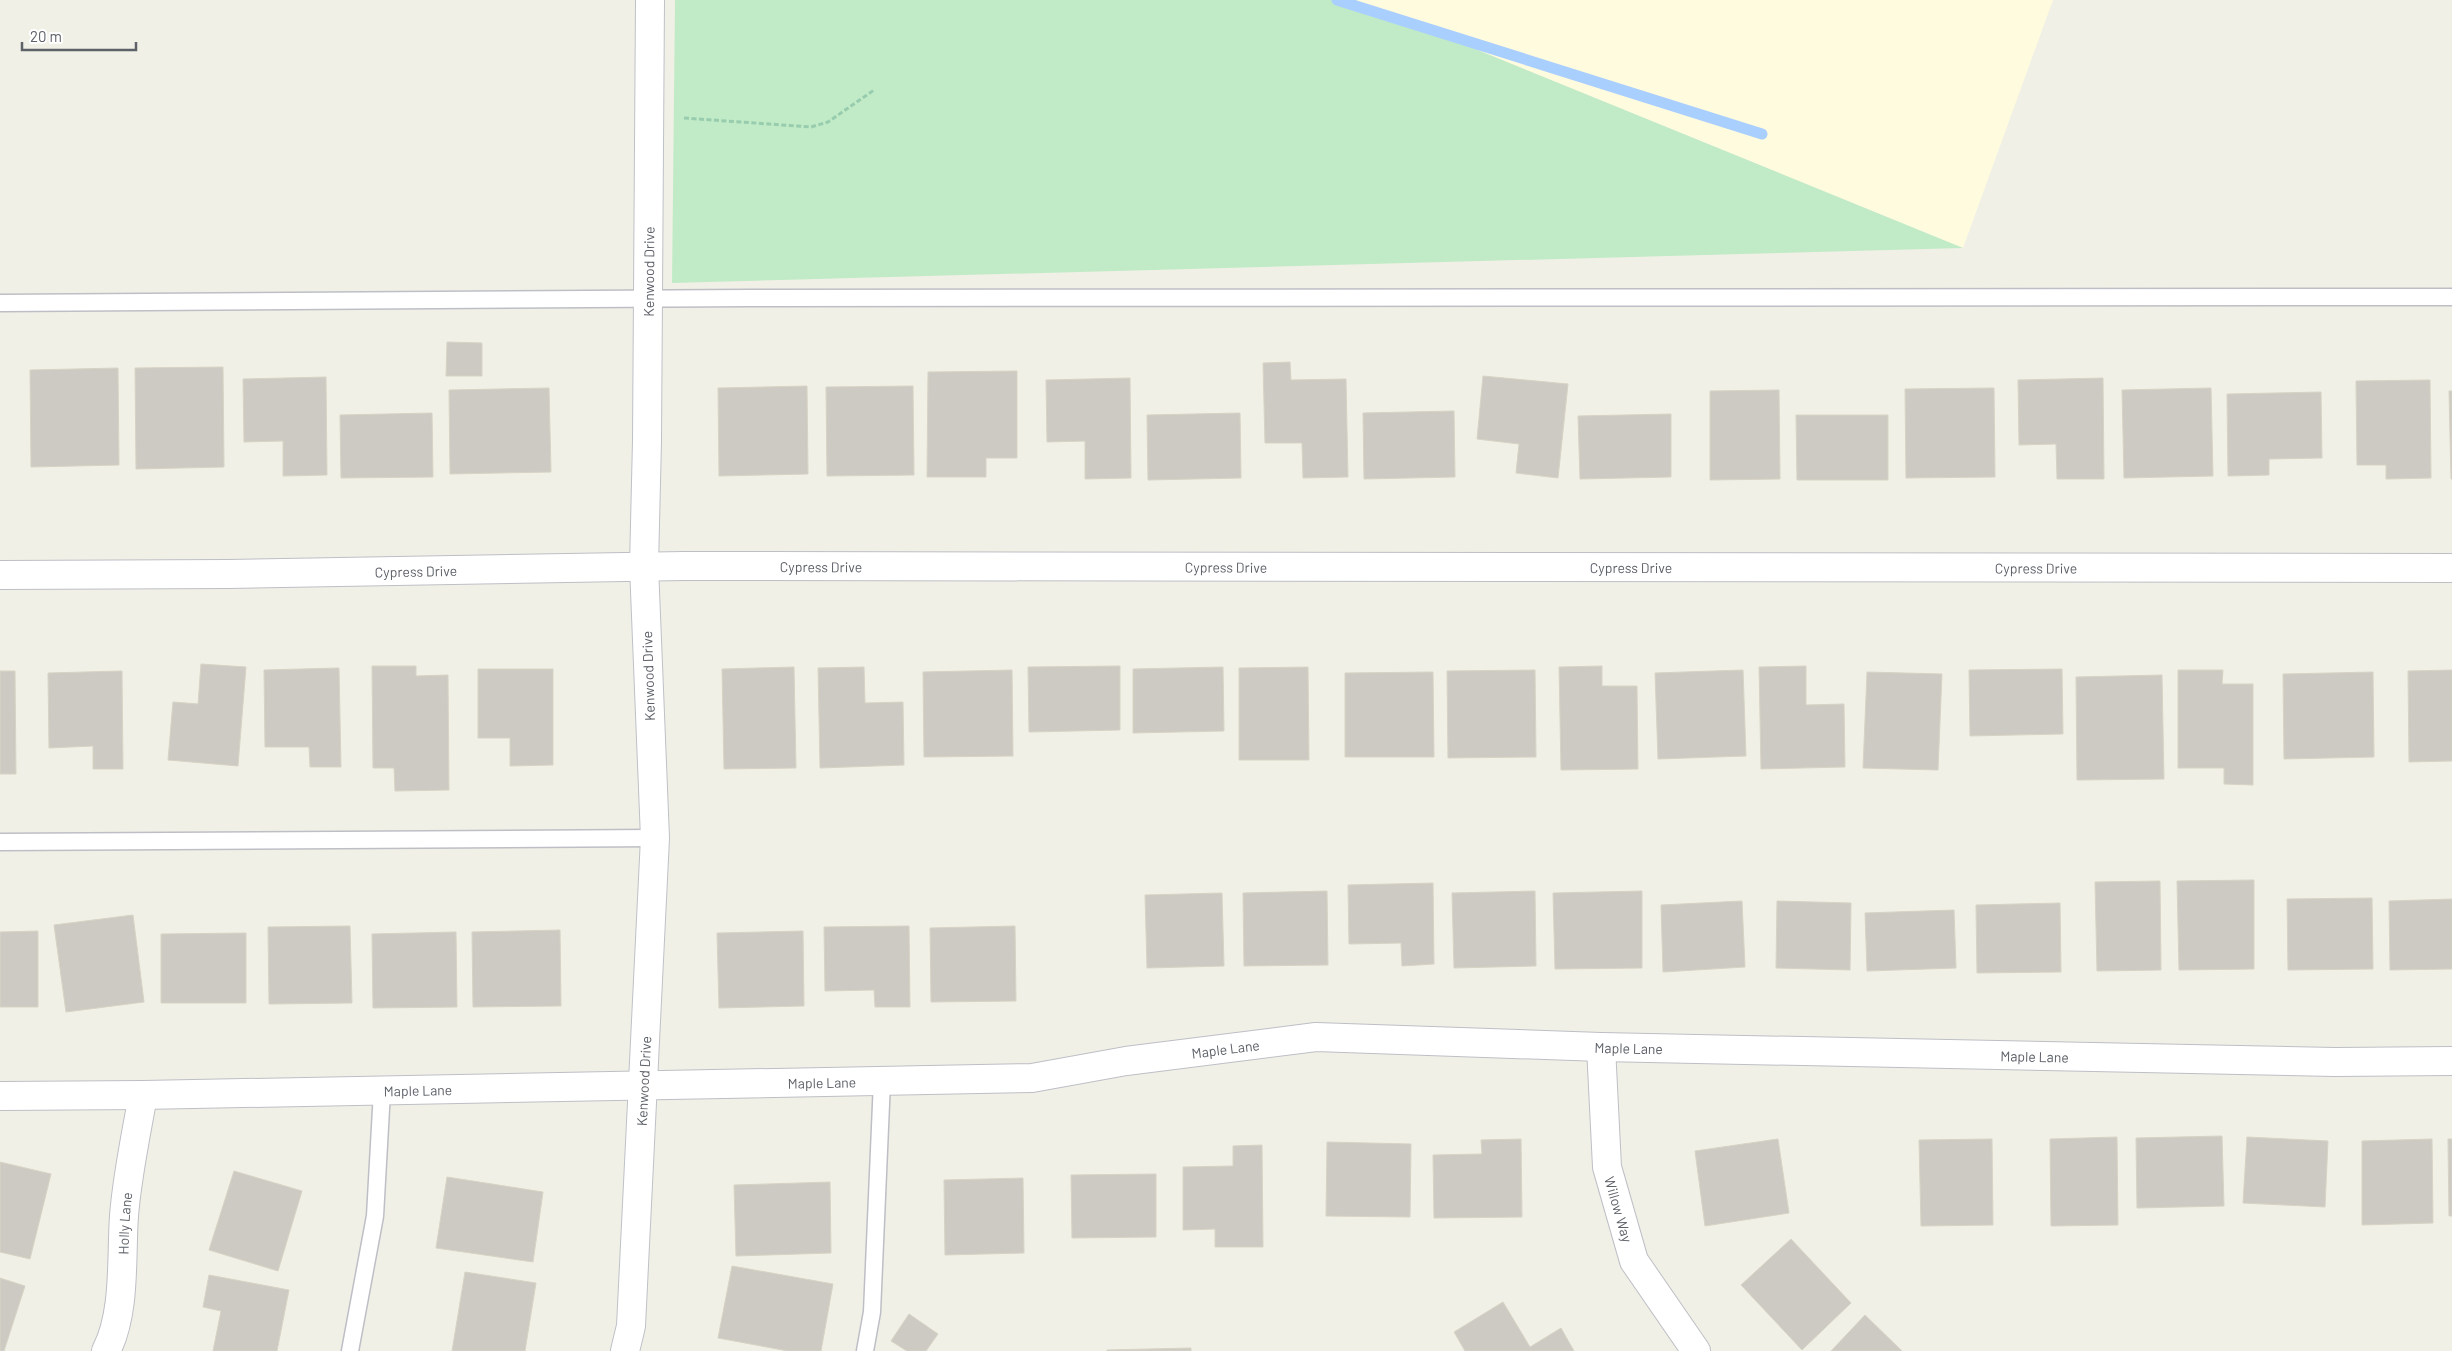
<svg xmlns="http://www.w3.org/2000/svg" width="2452" height="1351" font-family="Barlow,sans-serif">
  <style>
    .commercial { fill: #fffbde }
    .green { fill: #c1ebc6 }
    .lines { fill: none; stroke-linecap: round; stroke-linejoin: round }
    .stream { stroke: #a9cfff; stroke-width: 11 }
    .building { fill: #cdcac3; stroke: #d7d3c4 }
    .lane-casing { stroke: #bebfc6; stroke-width: 19 }
    .street-casing { stroke: #bebfc6; stroke-width: 30 }
    .secondary-casing { stroke: #bec1c8; stroke-width: 30 }
    .path { stroke: #98ccae; stroke-width: 3; stroke-dasharray: 5 2.5; stroke-linecap: butt }
    .lane { stroke: #fff; stroke-width: 16 }
    .street { stroke: #fff; stroke-width: 28 }
    .secondary { stroke: #fff; stroke-width: 28 }
    .labels { text-anchor: middle; dominant-baseline: central; stroke-width: 4; stroke-linejoin: round; paint-order: stroke }
    .street-label { font-size: 14px; fill: #5d6168; stroke: #fff }
  </style>
  <rect width="100%" height="100%" fill="#f1f0e6"/>
  <polygon class="commercial" points="1355,0 2053,0 1963,248"/>
  <polygon class="green" points="675,0 1355,0 1963,248 672,283"/>
  <g class="lines">
    <polyline class="stream" points="1337,0 1762,134"/>
  </g>
  <g class="building">
    <polygon points="447,342 482,343 482,376 446,376"/>
    <polygon points="1290,362 1291,380 1346,379 1348,477 1303,478 1302,443 1265,443 1263,363"/>
    <polygon points="223,367 224,467 136,469 135,368"/>
    <polygon points="118,368 119,465 31,467 30,370"/>
    <polygon points="1017,371 1017,458 986,458 986,477 927,477 928,372"/>
    <polygon points="1483,376 1568,384 1558,478 1516,473 1519,444 1477,439"/>
    <polygon points="326,377 327,475 283,476 283,441 244,442 243,379"/>
    <polygon points="1130,378 1131,478 1085,479 1085,441 1047,442 1046,380"/>
    <polygon points="2103,378 2104,479 2057,479 2056,444 2019,445 2018,380"/>
    <polygon points="2430,380 2431,478 2386,479 2386,465 2357,465 2356,381"/>
    <polygon points="807,386 808,474 719,476 718,388"/>
    <polygon points="913,386 914,475 827,476 826,387"/>
    <polygon points="549,388 551,472 450,474 449,390"/>
    <polygon points="1994,388 1995,477 1906,478 1905,389"/>
    <polygon points="2211,388 2213,476 2124,478 2122,390"/>
    <polygon points="1779,390 1780,479 1710,480 1710,391"/>
    <polygon points="2449,391 2452,391 2452,479 2451,479"/>
    <polygon points="2321,392 2322,458 2269,459 2269,475 2228,476 2227,394"/>
    <polygon points="1454,411 1455,477 1364,479 1363,413"/>
    <polygon points="432,413 433,477 341,478 340,415"/>
    <polygon points="1240,413 1241,478 1148,480 1147,415"/>
    <polygon points="1671,414 1671,477 1580,479 1578,416"/>
    <polygon points="1796,415 1888,415 1888,480 1797,480"/>
    <polygon points="201,664 246,667 238,766 168,760 173,702 198,704"/>
    <polygon points="372,666 416,666 416,676 448,675 449,790 395,791 394,768 373,768"/>
    <polygon points="1120,666 1120,730 1029,732 1028,667"/>
    <polygon points="1602,666 1602,686 1637,686 1638,769 1561,770 1559,667"/>
    <polygon points="1806,666 1806,705 1844,704 1845,767 1761,769 1759,667"/>
    <polygon points="794,667 796,768 724,769 722,669"/>
    <polygon points="864,667 865,703 903,702 904,765 820,768 818,668"/>
    <polygon points="1223,667 1224,731 1133,733 1133,669"/>
    <polygon points="1308,667 1309,760 1239,760 1239,668"/>
    <polygon points="339,668 341,767 310,767 309,747 265,747 264,670"/>
    <polygon points="478,669 553,669 553,765 510,766 510,738 478,738"/>
    <polygon points="2062,669 2063,734 1970,736 1969,670"/>
    <polygon points="1012,670 1013,756 924,757 923,672"/>
    <polygon points="1535,670 1536,757 1448,758 1447,671"/>
    <polygon points="1743,670 1746,756 1658,759 1655,673"/>
    <polygon points="2178,670 2223,670 2222,684 2253,684 2253,785 2224,784 2224,768 2178,768"/>
    <polygon points="2452,670 2452,761 2409,762 2408,671"/>
    <polygon points="0,671 15,671 16,774 0,774"/>
    <polygon points="122,671 123,769 93,769 93,746 49,748 48,673"/>
    <polygon points="1433,672 1434,757 1345,757 1345,673"/>
    <polygon points="1867,672 1942,674 1938,770 1863,768"/>
    <polygon points="2373,672 2374,757 2284,759 2283,674"/>
    <polygon points="2162,675 2164,779 2077,780 2076,677"/>
    <polygon points="2254,880 2254,969 2179,970 2177,881"/>
    <polygon points="2160,881 2161,970 2097,971 2095,882"/>
    <polygon points="1433,883 1434,964 1402,966 1401,943 1349,944 1348,885"/>
    <polygon points="1327,891 1328,965 1244,966 1243,893"/>
    <polygon points="1535,891 1536,966 1454,968 1452,893"/>
    <polygon points="1642,891 1642,968 1555,969 1553,893"/>
    <polygon points="1222,893 1224,966 1147,968 1145,895"/>
    <polygon points="2372,898 2373,969 2288,970 2287,899"/>
    <polygon points="2452,899 2452,969 2390,970 2389,901"/>
    <polygon points="1742,901 1745,967 1663,972 1661,905"/>
    <polygon points="1777,901 1851,903 1850,970 1776,968"/>
    <polygon points="2060,903 2061,972 1977,973 1976,905"/>
    <polygon points="1954,910 1956,968 1867,971 1865,913"/>
    <polygon points="133,915 144,1002 66,1012 54,925"/>
    <polygon points="350,926 352,1003 269,1004 268,927"/>
    <polygon points="909,926 910,1007 875,1007 874,990 825,991 824,927"/>
    <polygon points="1015,926 1016,1001 931,1002 930,928"/>
    <polygon points="560,930 561,1006 473,1007 472,932"/>
    <polygon points="38,931 38,1007 0,1007 0,932"/>
    <polygon points="803,931 804,1006 719,1008 717,933"/>
    <polygon points="456,932 457,1007 373,1008 372,934"/>
    <polygon points="246,933 246,1003 161,1003 161,934"/>
    <polygon points="2222,1136 2224,1206 2137,1208 2136,1138"/>
    <polygon points="2117,1137 2118,1225 2051,1226 2050,1139"/>
    <polygon points="2247,1137 2328,1141 2325,1207 2243,1203"/>
    <polygon points="1521,1139 1522,1217 1434,1218 1433,1155 1482,1154 1481,1140"/>
    <polygon points="1778,1139 1789,1213 1705,1226 1695,1151"/>
    <polygon points="1992,1139 1993,1225 1921,1226 1919,1140"/>
    <polygon points="2432,1139 2433,1223 2362,1225 2362,1141"/>
    <polygon points="2448,1139 2452,1139 2452,1216 2449,1216"/>
    <polygon points="1327,1142 1411,1144 1410,1217 1326,1216"/>
    <polygon points="1262,1145 1263,1247 1215,1247 1215,1229 1183,1230 1183,1167 1233,1166 1233,1146"/>
    <polygon points="0,1162 51,1174 30,1259 0,1252"/>
    <polygon points="234,1171 302,1191 278,1271 209,1250"/>
    <polygon points="1156,1174 1156,1237 1072,1238 1071,1175"/>
    <polygon points="447,1177 543,1192 533,1262 436,1248"/>
    <polygon points="1023,1178 1024,1253 945,1255 944,1180"/>
    <polygon points="830,1182 831,1253 736,1256 734,1185"/>
    <polygon points="1791,1239 1851,1303 1802,1350 1741,1285"/>
    <polygon points="732,1266 833,1284 821,1351 788,1351 718,1338"/>
    <polygon points="465,1272 536,1283 525,1351 452,1351"/>
    <polygon points="209,1275 289,1290 277,1351 213,1351 221,1311 203,1307"/>
    <polygon points="0,1278 25,1286 4,1351 0,1351"/>
    <polygon points="1503,1302 1530,1347 1561,1328 1574,1351 1465,1351 1454,1332"/>
    <polygon points="909,1314 938,1334 926,1351 907,1351 891,1341"/>
    <polygon points="1865,1315 1902,1351 1831,1351"/>
    <polygon points="1191,1348 1191,1351 1107,1351 1107,1350"/>
  </g>
  <g class="lines">
    <defs>
      <g id="lane">
        <polyline points="0,303 749,298 2452,297"/>
        <polyline points="0,842 655,838"/>
        <polyline points="350,1351 375,1216 382,1091"/>
        <polyline points="865,1351 872,1312 882,1081"/>
      </g>
      <g id="street">
        <path id="s1" d="M0 575 228 574 684 566 2452 568"/>
        <path id="s2" d="M1601 1047 1607 1167 1634 1261 1696 1351"/>
        <path id="s3" d="M0 1096 143 1095 1032 1078 1126 1061 1316 1037 1601 1047 2335 1062 2452 1061"/>
        <path id="s4" d="M106 1351C126 1313 121 1257 124 1216 127 1176 136 1135 143 1095"/>
      </g>
      <g id="secondary">
        <path id="s5" d="M625 1351 631 1326 655 838 644 566 647 441 650 0"/>
      </g>
    </defs>
    <use href="#lane" class="lane-casing"/>
    <use href="#street" class="street-casing"/>
    <use href="#secondary" class="secondary-casing"/>
    <polyline class="path" points="684,118 811,127 828,122 874,90"/>
    <use href="#lane" class="lane"/>
    <use href="#street" class="street"/>
    <use href="#secondary" class="secondary"/>
  </g>
  <g class="labels">
    <g class="street-label">
      <text stroke="none"><textPath href="#s5" startOffset="1081">Kenwood Drive</textPath></text>
      <text stroke="none"><textPath href="#s1" startOffset="821">Cypress Drive</textPath></text>
      <text stroke="none"><textPath href="#s1" startOffset="1226">Cypress Drive</textPath></text>
      <text stroke="none"><textPath href="#s1" startOffset="1631">Cypress Drive</textPath></text>
      <text stroke="none"><textPath href="#s1" startOffset="2036">Cypress Drive</textPath></text>
      <text stroke="none"><textPath href="#s1" startOffset="416">Cypress Drive</textPath></text>
      <text transform="translate(648 676) rotate(-92)">Kenwood Drive</text>
      <text stroke="none"><textPath href="#s3" startOffset="1632">Maple Lane</textPath></text>
      <text stroke="none"><textPath href="#s3" startOffset="1228">Maple Lane</textPath></text>
      <text stroke="none"><textPath href="#s3" startOffset="2038">Maple Lane</textPath></text>
      <text stroke="none"><textPath href="#s5" startOffset="271">Kenwood Drive</textPath></text>
      <text stroke="none"><textPath href="#s3" startOffset="822">Maple Lane</textPath></text>
      <text stroke="none"><textPath href="#s3" startOffset="418">Maple Lane</textPath></text>
      <text stroke="none"><textPath href="#s2" startOffset="164">Willow Way</textPath></text>
      <text stroke="none"><textPath href="#s4" startOffset="130">Holly Lane</textPath></text>
    </g>
  </g>
  <path d="M22 42v8h114v-8" fill="none" stroke="#5d6168" stroke-width="2.5"/>
  <text x="30" y="42" font-size="15" fill="#5d6168" stroke="#ffffff" stroke-width="4" paint-order="stroke">20 m</text>
</svg>
